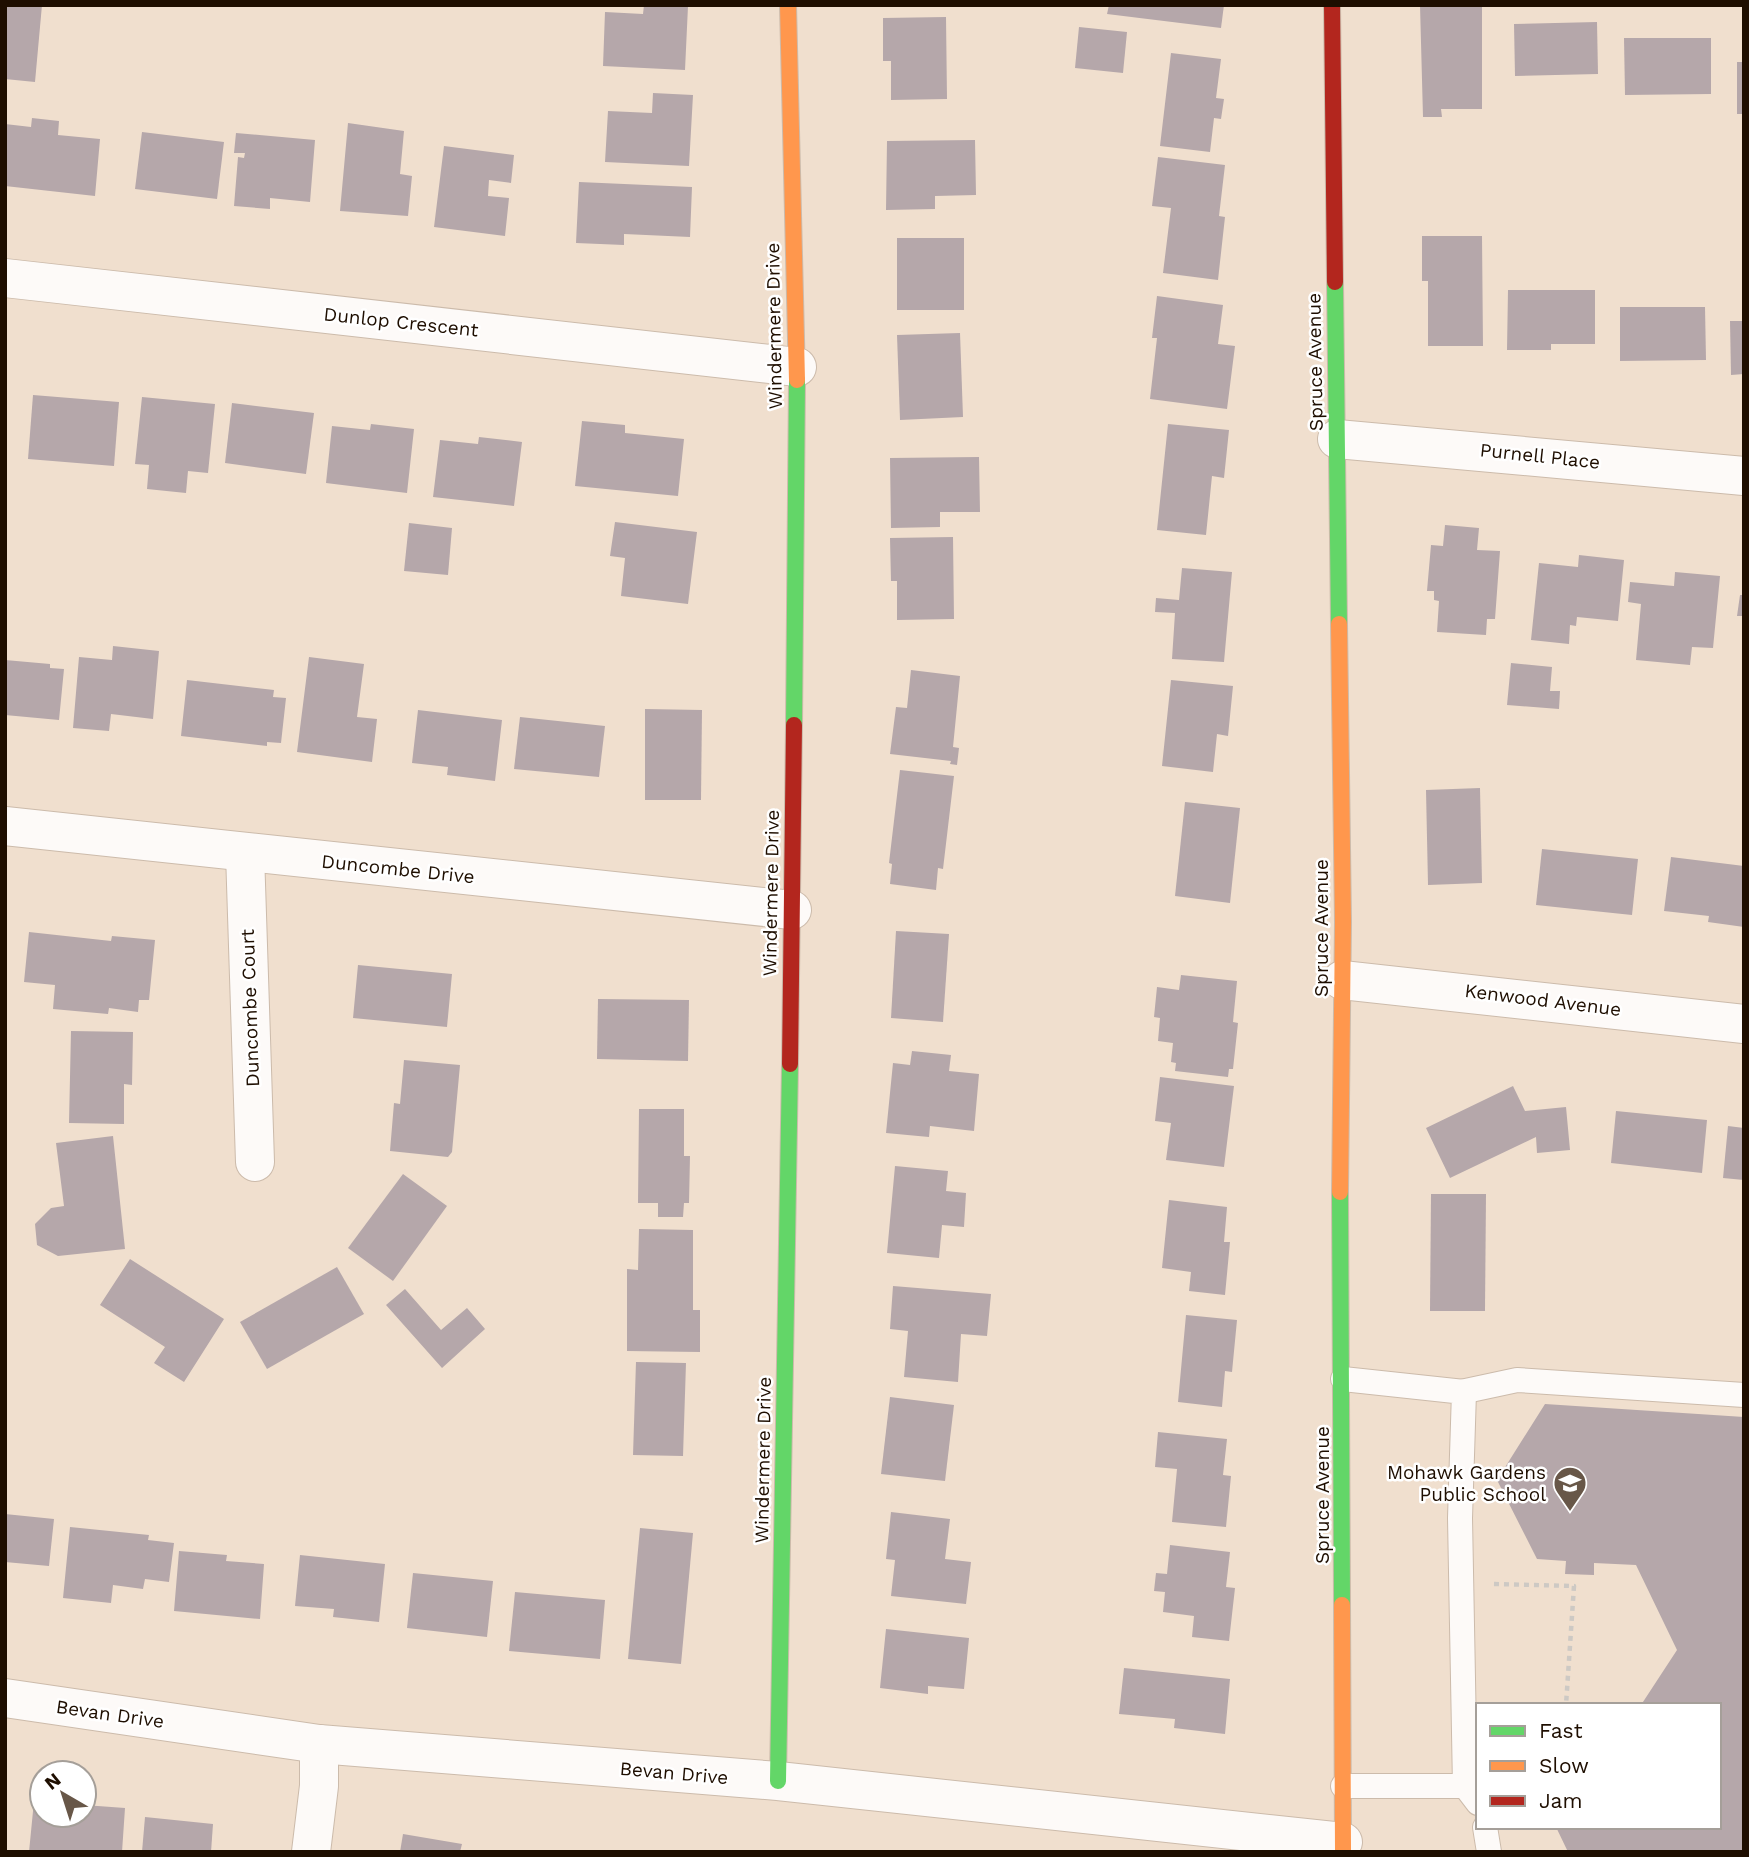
<svg xmlns="http://www.w3.org/2000/svg" width="1749" height="1857" font-family="'Work Sans',sans-serif">
  <style>
    .building { fill: #b5a7aa }
    .lines { fill: none; stroke-linecap: round; stroke-linejoin: round }
    .lane-casing { stroke: #ccbbab; stroke-width: 26 }
    .street-casing { stroke: #ccbbab; stroke-width: 40 }
    .fast-casing { stroke: #ccbbab; stroke-width: 18 }
    .slow-casing { stroke: #ccbbab; stroke-width: 18 }
    .jam-casing { stroke: #ccbbab; stroke-width: 18 }
    .path { stroke: #cdc9c4; stroke-width: 4.5; stroke-dasharray: 5 5; stroke-linecap: butt }
    .lane { stroke: #fdfaf8; stroke-width: 24 }
    .street { stroke: #fdfaf8; stroke-width: 38 }
    .fast { stroke: #63d668; stroke-width: 16 }
    .slow { stroke: #ff974d; stroke-width: 16 }
    .jam { stroke: #b3261e; stroke-width: 16 }
    .labels { text-anchor: middle; dominant-baseline: central; stroke-width: 5; stroke-linejoin: round; paint-order: stroke }
    .street-label { font-size: 19px; fill: #1e0e00; stroke: #fff }
    .poi-label { font-size: 19px; fill: #1e0e00; stroke: #fff; text-anchor: end }
  </style>
  <rect width="100%" height="100%" fill="#f0dfce"/>
  <g class="building">
    <polygon points="5,5 42,5 35,82 5,79"/>
    <polygon points="644,5 688,6 685,70 603,66 605,12 643,14"/>
    <polygon points="1109,5 1224,5 1221,28 1107,14"/>
    <polygon points="1420,5 1482,5 1482,109 1441,109 1442,117 1423,117"/>
    <polygon points="946,17 947,99 891,100 891,61 883,61 883,18"/>
    <polygon points="1597,22 1598,74 1515,76 1514,24"/>
    <polygon points="1079,27 1127,32 1123,73 1075,68"/>
    <polygon points="1624,38 1711,38 1711,94 1625,95"/>
    <polygon points="1171,53 1221,59 1216,98 1224,99 1221,119 1214,118 1210,152 1160,146"/>
    <rect x="1737" y="62" width="7" height="52"/>
    <polygon points="653,93 693,95 689,166 605,162 608,111 652,113"/>
    <polygon points="32,118 59,121 58,135 100,139 95,196 5,186 5,124 31,127"/>
    <polygon points="348,123 404,131 400,174 412,176 408,216 340,211"/>
    <polygon points="142,132 224,142 217,199 135,189"/>
    <polygon points="236,133 315,140 310,202 270,198 270,209 234,206 238,157 244,158 245,153 234,153"/>
    <polygon points="975,140 976,195 935,196 935,209 886,210 887,141"/>
    <polygon points="444,146 514,155 511,183 489,180 488,196 509,198 505,236 434,227"/>
    <polygon points="1158,157 1225,165 1219,216 1225,217 1218,280 1163,273 1171,208 1152,206"/>
    <polygon points="579,182 692,187 690,237 624,234 624,245 576,243"/>
    <polygon points="1422,236 1482,236 1483,346 1428,346 1428,281 1422,281"/>
    <rect x="897" y="238" width="67" height="72"/>
    <polygon points="1508,290 1595,290 1595,344 1551,344 1551,350 1507,350"/>
    <polygon points="1157,296 1223,305 1218,344 1235,346 1227,409 1150,399 1157,338 1152,338"/>
    <polygon points="1620,307 1705,307 1706,360 1620,361"/>
    <polygon points="1730,321 1744,321 1744,374 1731,375"/>
    <polygon points="960,333 963,417 900,420 897,335"/>
    <polygon points="33,395 119,402 114,466 28,459"/>
    <polygon points="142,397 215,404 208,473 188,471 186,493 147,489 149,465 135,464"/>
    <polygon points="232,403 314,413 306,474 225,463"/>
    <polygon points="582,421 625,425 625,433 684,439 678,496 575,486"/>
    <polygon points="371,424 414,429 407,493 326,483 332,426 370,430"/>
    <polygon points="1168,424 1229,430 1224,478 1212,476 1206,535 1157,530"/>
    <polygon points="479,437 522,442 514,506 433,497 440,440 478,444"/>
    <polygon points="979,457 980,512 940,512 940,527 891,528 890,458"/>
    <polygon points="615,522 697,532 688,604 621,596 625,558 610,556"/>
    <polygon points="409,523 452,528 448,575 404,571"/>
    <polygon points="1445,525 1479,528 1477,550 1500,551 1495,619 1487,619 1486,635 1437,632 1439,601 1434,600 1434,591 1427,591 1431,545 1443,546"/>
    <polygon points="953,537 954,619 897,620 897,581 891,581 890,538"/>
    <polygon points="1579,555 1624,560 1618,621 1577,617 1576,626 1570,625 1569,644 1531,640 1539,563 1578,567"/>
    <polygon points="1182,568 1232,572 1224,662 1172,659 1175,613 1155,612 1156,598 1179,600"/>
    <polygon points="1675,572 1720,576 1713,648 1692,647 1690,665 1636,660 1641,604 1628,602 1630,582 1674,586"/>
    <polygon points="1740,595 1744,595 1744,616 1737,616"/>
    <polygon points="113,646 159,651 153,719 111,714 109,731 73,728 79,657 112,660"/>
    <polygon points="309,657 364,664 357,717 377,719 372,762 297,752"/>
    <polygon points="5,660 50,664 50,668 64,669 59,720 5,715"/>
    <polygon points="1511,663 1552,667 1550,691 1560,691 1559,709 1507,705"/>
    <polygon points="911,670 960,676 953,747 959,748 957,765 950,764 951,761 890,754 896,707 907,708"/>
    <polygon points="187,680 274,690 273,697 286,698 281,743 267,742 267,746 181,736"/>
    <polygon points="1171,680 1233,686 1228,736 1217,734 1213,772 1162,766"/>
    <polygon points="645,709 702,710 701,800 645,800"/>
    <polygon points="418,710 502,720 495,781 447,775 448,767 412,763"/>
    <polygon points="520,717 605,726 599,777 514,769"/>
    <polygon points="900,770 954,776 943,869 938,868 936,890 890,884 892,864 889,863"/>
    <polygon points="1480,788 1482,883 1428,885 1426,790"/>
    <polygon points="1185,802 1240,808 1230,903 1175,896"/>
    <polygon points="1542,849 1638,859 1632,915 1536,905"/>
    <polygon points="1671,857 1744,866 1744,927 1708,922 1709,916 1664,911"/>
    <polygon points="896,931 949,934 943,1022 891,1018"/>
    <polygon points="29,932 111,941 112,936 155,940 149,1000 139,1000 138,1012 109,1008 108,1014 53,1009 55,985 24,982"/>
    <polygon points="358,965 452,974 447,1027 353,1018"/>
    <polygon points="1181,975 1237,981 1233,1022 1238,1023 1233,1069 1229,1069 1228,1077 1175,1071 1176,1063 1171,1062 1173,1043 1158,1041 1160,1018 1154,1017 1157,987 1179,990"/>
    <polygon points="598,999 689,1000 688,1061 597,1059"/>
    <polygon points="71,1031 133,1032 132,1085 124,1084 124,1124 69,1123"/>
    <polygon points="912,1051 951,1055 949,1071 979,1074 974,1131 930,1126 929,1137 886,1133 893,1063 910,1065"/>
    <polygon points="404,1060 460,1065 452,1152 448,1157 390,1151 394,1103 400,1104"/>
    <polygon points="1160,1077 1234,1086 1224,1167 1166,1160 1171,1123 1155,1121"/>
    <polygon points="1513,1086 1525,1111 1566,1107 1570,1150 1537,1153 1536,1137 1450,1178 1426,1128"/>
    <polygon points="639,1109 684,1109 684,1156 690,1156 689,1203 684,1203 683,1217 658,1217 658,1203 638,1203"/>
    <polygon points="1616,1111 1707,1120 1702,1173 1611,1163"/>
    <polygon points="1728,1126 1744,1128 1744,1180 1723,1178"/>
    <polygon points="113,1136 125,1249 58,1256 37,1245 35,1224 51,1208 64,1206 56,1143"/>
    <polygon points="895,1166 948,1171 946,1191 966,1193 964,1227 942,1225 939,1258 887,1253"/>
    <polygon points="403,1174 447,1206 393,1281 348,1248"/>
    <polygon points="1431,1194 1486,1194 1485,1311 1430,1311"/>
    <polygon points="1169,1200 1227,1207 1224,1242 1230,1242 1225,1295 1189,1291 1191,1272 1162,1268"/>
    <polygon points="639,1229 693,1230 693,1310 700,1310 700,1352 627,1351 627,1269 638,1270"/>
    <polygon points="130,1259 224,1319 184,1382 154,1363 165,1347 100,1305"/>
    <polygon points="337,1267 364,1314 267,1369 240,1322"/>
    <polygon points="893,1286 991,1294 987,1336 961,1334 958,1382 904,1377 908,1331 890,1329"/>
    <polygon points="405,1289 441,1330 467,1308 485,1329 442,1368 386,1305"/>
    <polygon points="1186,1315 1237,1320 1232,1372 1225,1371 1222,1407 1178,1402"/>
    <polygon points="636,1362 686,1363 683,1456 633,1455"/>
    <polygon points="890,1397 954,1405 945,1481 881,1474"/>
    <polygon points="1545,1404 1744,1417 1744,1852 1568,1852 1556,1827 1719,1827 1719,1705 1641,1705 1677,1650 1636,1565 1594,1563 1594,1575 1565,1574 1566,1561 1537,1559 1497,1480"/>
    <polygon points="1158,1432 1227,1439 1223,1475 1231,1476 1226,1527 1172,1522 1177,1469 1155,1467"/>
    <polygon points="891,1512 950,1519 945,1559 971,1562 966,1604 891,1596 895,1560 886,1559"/>
    <polygon points="5,1514 54,1519 49,1566 5,1562"/>
    <polygon points="70,1527 149,1535 148,1540 174,1543 169,1582 145,1579 143,1589 113,1585 111,1603 63,1598"/>
    <polygon points="640,1528 693,1533 681,1664 628,1659"/>
    <polygon points="1170,1545 1230,1552 1226,1587 1235,1588 1229,1641 1192,1637 1194,1616 1163,1612 1165,1592 1154,1591 1156,1573 1167,1574"/>
    <polygon points="179,1551 227,1555 226,1561 264,1564 260,1619 174,1611"/>
    <polygon points="300,1555 385,1564 379,1622 333,1617 334,1609 295,1606"/>
    <polygon points="413,1573 493,1581 487,1637 407,1628"/>
    <polygon points="515,1592 605,1600 600,1659 509,1651"/>
    <polygon points="886,1629 969,1638 964,1689 928,1686 928,1694 880,1688"/>
    <polygon points="1124,1668 1230,1679 1225,1734 1174,1728 1175,1719 1119,1714"/>
    <polygon points="34,1801 42,1802 42,1815 84,1815 84,1805 125,1808 122,1852 29,1852"/>
    <polygon points="145,1817 213,1824 211,1852 142,1852"/>
    <polygon points="403,1834 462,1844 460,1852 400,1852"/>
  </g>
  <g class="lines">
    <defs>
      <g id="lane">
        <polyline points="1343,1379 1464,1392 1460,1518 1465,1786 1478,1803"/>
        <polyline points="1461,1392 1517,1380 1744,1395"/>
        <polyline points="1343,1786 1465,1786"/>
        <polyline points="1485,1827 1489,1852"/>
      </g>
      <g id="street">
        <polyline points="5,278 797,367"/>
        <polyline points="1337,439 1744,476"/>
        <polyline points="5,826 792,910"/>
        <polyline points="245,853 255,1162"/>
        <polyline points="1342,980 1744,1024"/>
        <polyline points="5,1698 319,1744 778,1781 1343,1842"/>
        <polyline points="311,1852 319,1786 319,1744"/>
      </g>
      <g id="fast">
        <polyline points="1335,282 1339,624"/>
        <polyline points="794,725 797,380"/>
        <polyline points="1340,1192 1342,1605"/>
        <polyline points="778,1781 790,1064"/>
      </g>
      <g id="slow">
        <polyline points="788,5 797,380"/>
        <polyline points="1339,624 1343,922 1340,1192"/>
        <polyline points="1342,1605 1343,1852"/>
      </g>
      <g id="jam">
        <polyline points="1332,5 1335,282"/>
        <polyline points="790,1064 794,725"/>
      </g>
    </defs>
    <use href="#lane" class="lane-casing"/>
    <use href="#street" class="street-casing"/>
    <use href="#fast" class="fast-casing"/>
    <use href="#slow" class="slow-casing"/>
    <use href="#jam" class="jam-casing"/>
    <polyline class="path" points="1494,1584 1574,1586 1566,1705"/>
    <use href="#lane" class="lane"/>
    <use href="#street" class="street"/>
    <use href="#fast" class="fast"/>
    <use href="#slow" class="slow"/>
    <use href="#jam" class="jam"/>
  </g>
  <defs>
    <symbol id="school-pin" viewBox="-11 -11 22 30"><path d="M0 17L-7.5 6A9.5 9.5 0 1 1 7.5 6Z" fill="#685748" stroke="#fff"/><path d="M0-5L7-2L0 1L-7-2ZM-4 1L0 2.5L4 1V4Q0 6-4 4Z" fill="#fff"/></symbol>
  </defs>
  <g fill-rule="evenodd">
    <use href="#school-pin" x="1551" y="1464" width="38" height="52"/>
  </g>
  <g class="labels">
    <g class="street-label">
      <text transform="translate(401 322) rotate(6)">Dunlop Crescent</text>
      <text transform="translate(774 326) rotate(-91)">Windermere Drive</text>
      <text transform="translate(1315 362) rotate(-91)">Spruce Avenue</text>
      <text transform="translate(1540 456) rotate(6)">Purnell Place</text>
      <text transform="translate(398 869) rotate(6)">Duncombe Drive</text>
      <text transform="translate(771 893) rotate(-89)">Windermere Drive</text>
      <text transform="translate(1321 928) rotate(-90)">Spruce Avenue</text>
      <text transform="translate(1543 1000) rotate(7)">Kenwood Avenue</text>
      <text transform="translate(250 1008) rotate(-92)">Duncombe Court</text>
      <text transform="translate(763 1460) rotate(-89)">Windermere Drive</text>
      <text transform="translate(1322 1495) rotate(-90)">Spruce Avenue</text>
      <text transform="translate(110 1714) rotate(8)">Bevan Drive</text>
      <text transform="translate(674 1773) rotate(5)">Bevan Drive</text>
    </g>
    <g class="poi-label">
      <text x="1546" y="1472">Mohawk Gardens<tspan x="1546" dy="22">Public School</tspan></text>
    </g>
  </g>
  <rect width="1749" height="1857" fill="none" stroke="#1e0e00" stroke-width="14"/>
  <rect x="1476" y="1703" width="245" height="126" fill="#ffffff" stroke="#a59f99" stroke-width="2"/>
  <rect x="1490" y="1726" width="35" height="10" fill="#63d668" stroke="#a59f99" stroke-width="2"/>
  <text x="1539" y="1738" font-size="21" fill="#1e0e00">Fast</text>
  <rect x="1490" y="1761" width="35" height="10" fill="#ff974d" stroke="#a59f99" stroke-width="2"/>
  <text x="1539" y="1773" font-size="21" fill="#1e0e00">Slow</text>
  <rect x="1490" y="1796" width="35" height="10" fill="#b3261e" stroke="#a59f99" stroke-width="2"/>
  <text x="1539" y="1808" font-size="21" fill="#1e0e00">Jam</text>
  <g transform="translate(63 1794) rotate(321)"><circle r="33" fill="#ffffff" stroke="#a59f99" stroke-width="2"/>
  <path d="M0-5L12 26L0 18L-12 26Z" fill="#685748"/>
  <text y="-10" font-size="19" font-weight="bold" text-anchor="middle" fill="#1e0e00">N</text>
  </g>
</svg>
